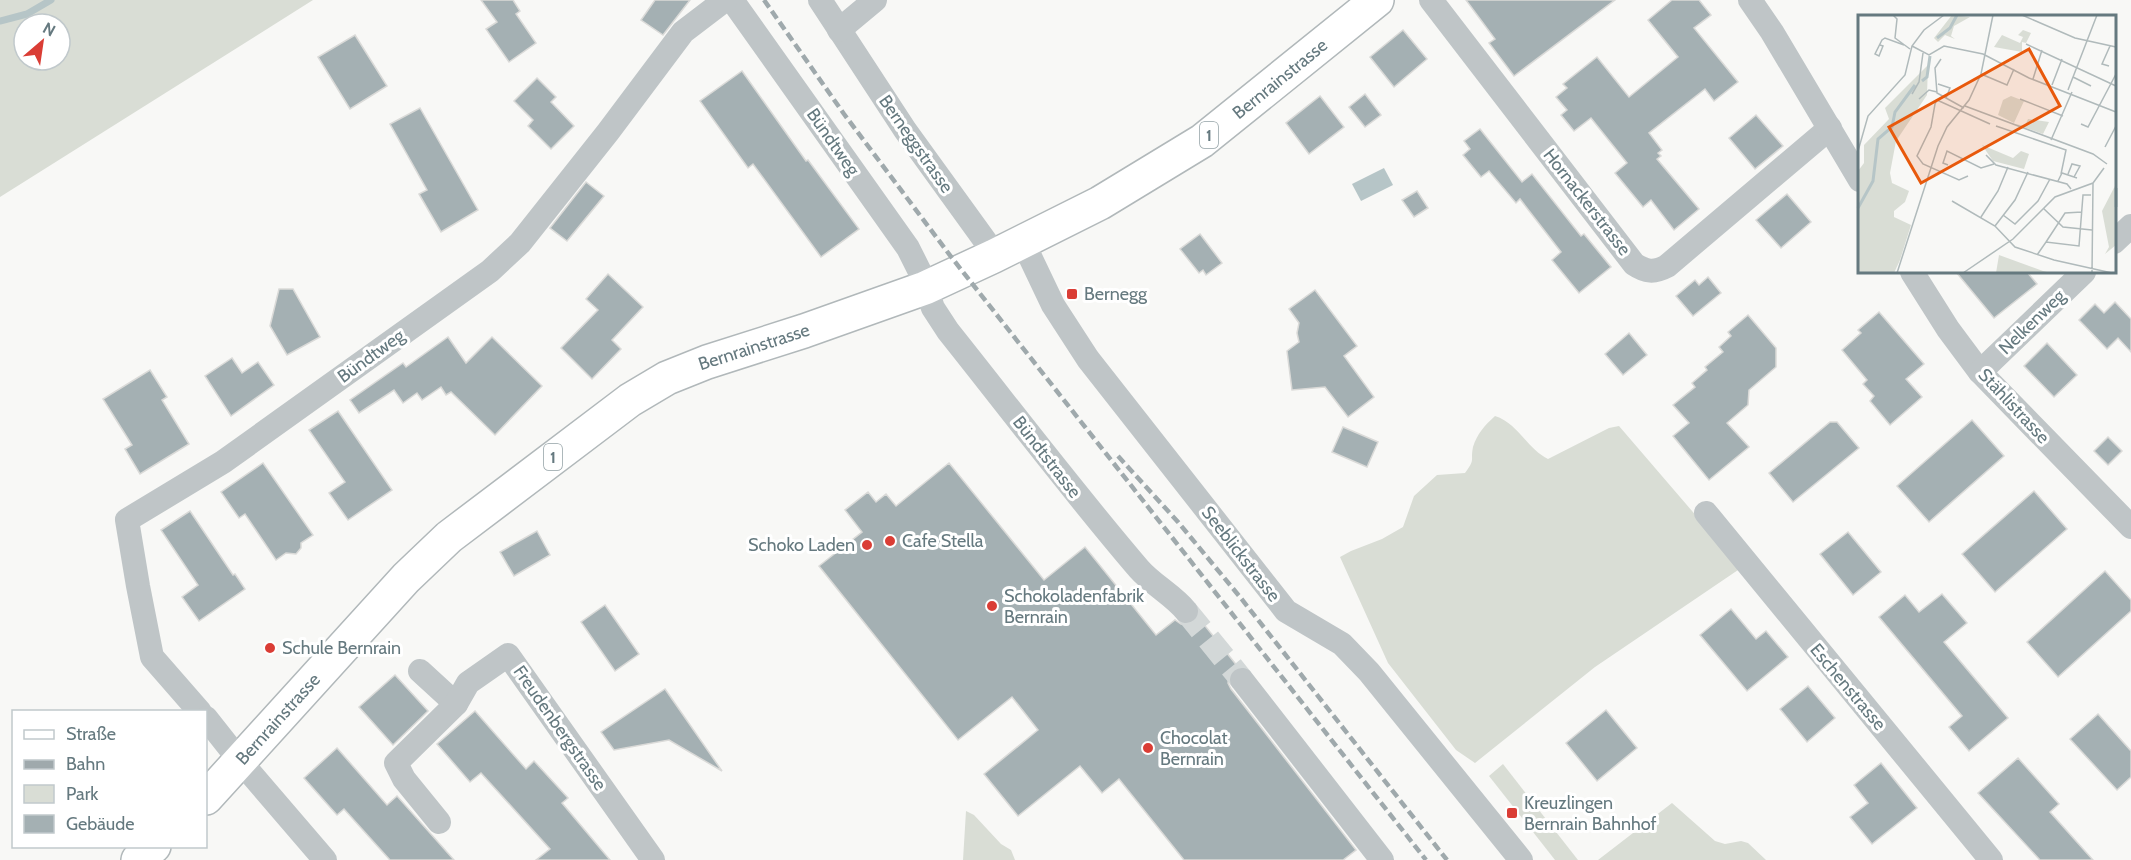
<svg xmlns="http://www.w3.org/2000/svg" width="2131" height="860" font-family="Cabin,sans-serif">
  <style>
    .green { fill: #d9ddd5; fill-rule: evenodd }
    .water { fill: #b6c5c7 }
    .lines { fill: none; stroke-linecap: round; stroke-linejoin: round }
    .stream { stroke: #b6c5c7; stroke-width: 7 }
    .building { fill: #a4b0b3; stroke: #dadad8; stroke-width: 1.5 }
    .street-tunnel { stroke: #d3d8d8; stroke-width: 24; stroke-dasharray: 24 12; stroke-linecap: butt }
    .primary-casing { stroke: #b1b8ba; stroke-width: 36 }
    .street { stroke: #bfc5c7; stroke-width: 24 }
    .primary { stroke: #fff; stroke-width: 33 }
    .rail { stroke: #9fa9ac; stroke-width: 4.5; stroke-dasharray: 9 4.5; stroke-linecap: butt }
    .poi-dot { fill: #da3d35; stroke: #fff; stroke-width: 2 }
    .labels { text-anchor: middle; dominant-baseline: central; stroke-width: 6; stroke-linejoin: round; paint-order: stroke }
    .shield { fill: #fff; stroke: #93a1a5; stroke-width: 1.5 }
    .shield-label { font-size: 16px; font-weight: bold; fill: #65797f }
    .street-label { font-size: 18px; fill: #65797f; stroke: #fff }
    .poi-label { font-size: 18px; fill: #65797f; stroke: #fff; text-anchor: start }
    .inset-river { fill: none; stroke: #b6c5c7; stroke-width: 3 }
    .inset-road { fill: none; stroke: #b0babb; stroke-width: 1.5 }
    .view { fill: #e8590c; fill-opacity: 0.15; stroke: #e8590c; stroke-width: 3 }
    .inset-edge { fill: none; stroke: #65797f; stroke-width: 3 }
  </style>
  <rect width="100%" height="100%" fill="#f8f8f6"/>
  <g class="green">
    <path d="M0 0H313L0 197ZM24 24H60V60H24Z"/>
    <path d="M1495 416C1518 423 1527 449 1548 459L1609 428 1619 426 1741 568 1595 667 1475 763 1456 750 1388 663 1340 557 1351 551 1382 539 1403 527 1414 496 1437 475 1465 473C1476 458 1470 462 1473 447 1477 434 1485 425 1495 416Z"/>
    <polygon points="1503,764 1578,860 1555,860 1489,776"/>
    <polygon points="1672,803 1715,841 1725,844 1741,841 1748,843 1766,860 1598,860"/>
    <polygon points="966,811 974,815 1001,844 1011,850 1015,860 963,860"/>
  </g>
  <polygon class="water" points="1384,168 1393,185 1361,201 1352,184"/>
  <g class="lines">
    <polyline class="stream" points="0,21 27,14 51,0"/>
  </g>
  <g class="building">
    <polygon points="481,0 513,0 520,11 516,14 536,43 509,62 486,29 497,22"/>
    <polygon points="655,0 690,0 663,35 641,20"/>
    <polygon points="1466,0 1615,0 1514,76 1489,43 1495,39"/>
    <polygon points="1672,0 1699,0 1711,15 1694,28 1738,82 1714,101 1705,89 1649,133 1662,150 1658,153 1661,156 1657,159 1699,209 1674,230 1651,200 1643,207 1615,173 1627,163 1591,118 1574,131 1561,115 1567,110 1556,97 1567,88 1563,84 1597,57 1629,97 1678,57 1648,20"/>
    <polygon points="1403,30 1427,59 1394,87 1370,57"/>
    <polygon points="355,35 387,86 350,109 318,57"/>
    <polygon points="742,71 806,161 808,160 859,229 821,257 753,164 748,168 700,101"/>
    <polygon points="537,78 556,97 551,102 574,126 551,149 528,126 533,120 514,101"/>
    <polygon points="1365,94 1381,115 1365,127 1349,107"/>
    <polygon points="1320,96 1344,127 1309,154 1286,123"/>
    <polygon points="420,108 478,210 441,232 419,194 427,190 390,124"/>
    <polygon points="1756,115 1783,146 1755,169 1729,138"/>
    <polygon points="1480,129 1522,182 1532,174 1581,236 1584,234 1611,267 1579,293 1552,260 1561,252 1520,199 1516,203 1489,171 1481,177 1463,155 1470,149 1464,141"/>
    <polygon points="586,182 604,196 567,241 550,228"/>
    <polygon points="1417,191 1428,208 1414,217 1402,200"/>
    <polygon points="1787,194 1811,222 1781,248 1756,220"/>
    <polygon points="1200,234 1222,263 1206,275 1203,270 1199,273 1180,249"/>
    <polygon points="1956,272 2027,272 2037,284 1994,318"/>
    <polygon points="608,274 643,307 612,340 621,349 592,379 561,348 598,310 586,299"/>
    <polygon points="1708,277 1721,293 1693,316 1676,296 1695,280 1699,285"/>
    <polygon points="279,289 293,289 320,337 287,355 270,326"/>
    <polygon points="1315,290 1357,346 1344,356 1374,397 1348,417 1325,387 1292,390 1287,351 1299,342 1297,333 1299,323 1289,309"/>
    <polygon points="2115,302 2131,319 2131,352 2118,338 2107,349 2079,320 2095,304 2104,313"/>
    <polygon points="1879,312 1924,364 1906,379 1922,397 1890,425 1870,401 1874,396 1863,384 1867,380 1842,350 1861,333 1858,330"/>
    <polygon points="1748,315 1776,348 1776,367 1749,390 1748,405 1727,423 1749,447 1709,480 1673,436 1689,423 1673,405 1695,387 1692,383 1707,370 1705,367 1723,352 1719,347 1731,336 1728,332"/>
    <polygon points="1629,333 1647,355 1623,375 1605,354"/>
    <polygon points="448,337 466,363 492,337 542,386 495,435 451,392 446,395 441,387 422,400 417,393 403,403 394,390 359,413 350,400 403,363 406,367"/>
    <polygon points="2047,343 2077,375 2054,397 2024,366"/>
    <polygon points="232,358 242,373 258,362 274,385 231,416 205,376"/>
    <polygon points="150,370 167,397 162,400 189,444 140,474 125,449 132,445 103,399"/>
    <polygon points="338,411 392,490 348,520 329,493 345,482 309,430"/>
    <polygon points="1972,420 2004,456 1929,522 1897,486"/>
    <polygon points="1830,422 1837,422 1859,448 1793,502 1769,473"/>
    <polygon points="1343,427 1378,442 1367,467 1332,452"/>
    <polygon points="2108,437 2122,451 2108,465 2094,451"/>
    <polygon points="263,463 313,535 301,543 301,548 296,554 286,553 276,560 245,514 239,518 221,492"/>
    <polygon points="949,463 1044,580 1085,547 1156,635 1175,620 1181,624 1188,625 1195,622 1198,617 1238,667 1233,669 1229,675 1228,683 1231,689 1356,850 1343,860 1184,860 1119,779 1102,793 1080,766 1018,816 984,774 1038,730 1012,697 958,740 819,566 862,532 845,510 868,492 876,502 886,494 896,506"/>
    <polygon points="2034,491 2067,529 1995,592 1962,554"/>
    <polygon points="190,511 233,575 235,574 245,589 199,621 182,597 198,585 161,530"/>
    <polygon points="537,531 550,555 514,576 500,552"/>
    <polygon points="1848,532 1881,572 1853,595 1820,554"/>
    <polygon points="2105,571 2131,600 2131,611 2058,677 2027,642"/>
    <polygon points="1942,594 1967,623 1944,642 2008,718 1969,751 1949,727 1962,716 1879,617 1905,595 1919,612"/>
    <polygon points="605,605 639,654 615,671 581,622"/>
    <polygon points="1731,609 1756,639 1766,631 1788,657 1747,691 1700,635"/>
    <polygon points="395,675 428,711 393,745 359,707"/>
    <polygon points="1808,686 1835,718 1807,742 1780,709"/>
    <polygon points="665,689 722,771 669,740 614,750 601,732"/>
    <polygon points="1606,710 1637,748 1597,781 1566,743"/>
    <polygon points="475,711 526,769 534,761 568,798 562,803 610,860 536,860 550,849 481,773 470,782 437,744"/>
    <polygon points="2098,714 2131,751 2131,777 2117,790 2070,739"/>
    <polygon points="337,748 387,805 397,796 454,860 390,860 344,809 337,815 304,778"/>
    <polygon points="2018,758 2059,804 2050,812 2093,860 2040,860 1978,793"/>
    <polygon points="1881,763 1917,808 1872,844 1850,817 1868,803 1854,785"/>
  </g>
  <g class="lines">
    <polyline class="street-tunnel" points="1186,611 1242,680"/>
    <defs>
      <g id="primary">
        <polyline points="206,798 406,578 449,537 630,400 667,378 707,362 804,331 925,288 994,256 1100,203 1202,141 1377,0"/>
        <polyline points="138,860 154,846"/>
      </g>
    </defs>
    <use href="#primary" class="primary-casing"/>
    <g class="street">
      <path d="M732 0 908 248 921 274 933 308 948 331C1011 410 1073 492 1139 569 1153 585 1173 595 1186 611"/>
      <polyline points="820,0 905,130 986,242 994,256"/>
      <path d="M1431 0 1634 264C1646 272 1654 273 1667 266L1830 128"/>
      <polyline points="1750,0 1772,32 1860,180"/>
      <polyline points="839,30 875,0"/>
      <polyline points="1023,242 1053,305 1088,359 1286,611 1342,644 1369,672 1521,860"/>
      <polyline points="2114,242 2131,226"/>
      <polyline points="1912,272 1948,329 1980,372 2131,527"/>
      <polyline points="1980,372 2084,272"/>
      <polyline points="1706,513 1991,860"/>
      <polyline points="420,671 456,704"/>
      <polyline points="1242,680 1382,860"/>
      <polyline points="200,712 152,657 138,586 127,520 223,462 490,271 520,243 608,132 683,32 725,0"/>
      <polyline points="206,718 240,761 325,860"/>
      <polyline points="439,822 404,779 396,763 456,704 468,683 508,655 653,860"/>
    </g>
    <use href="#primary" class="primary"/>
    <g class="rail">
      <polyline points="764,0 844,114 952,258 1426,860"/>
      <polyline points="1118,456 1178,522 1240,597 1447,860"/>
    </g>
  </g>
  <g class="poi-dot">
    <rect x="1066" y="288" width="12" height="12" rx="3"/>
    <circle cx="890" cy="541" r="6"/>
    <circle cx="867" cy="545" r="6"/>
    <circle cx="992" cy="606" r="6"/>
    <circle cx="270" cy="648" r="6"/>
    <circle cx="1148" cy="748" r="6"/>
    <rect x="1506" y="807" width="12" height="12" rx="3"/>
  </g>
  <g class="labels">
    <g class="shield">
      <rect x="1200" y="122" width="18" height="26" rx="4.5"/>
      <rect x="544" y="444" width="18" height="26" rx="4.5"/>
    </g>
    <g class="shield-label">
      <text x="1209" y="135">1</text>
      <text x="553" y="457">1</text>
    </g>
    <g class="street-label">
      <text transform="translate(1280 79) rotate(-39)">Bernrainstrasse</text>
      <text transform="translate(833 142) rotate(55)">Bündtweg</text>
      <text transform="translate(916 144) rotate(55)">Berneggstrasse</text>
      <text transform="translate(1587 202) rotate(52)">Hornackerstrasse</text>
      <text transform="translate(2032 322) rotate(-44)">Nelkenweg</text>
      <text transform="translate(754 347) rotate(-18)">Bernrainstrasse</text>
      <text transform="translate(371 356) rotate(-36)">Bündtweg</text>
      <text transform="translate(2014 406) rotate(47)">Stählistrasse</text>
      <text transform="translate(1047 457) rotate(52)">Bündtstrasse</text>
      <text transform="translate(1241 554) rotate(52)">Seeblickstrasse</text>
      <text transform="translate(1848 687) rotate(50)">Eschenstrasse</text>
      <text transform="translate(278 719) rotate(-48)">Bernrainstrasse</text>
      <text transform="translate(560 728) rotate(55)">Freudenbergstrasse</text>
    </g>
    <g class="poi-label">
      <text x="1084" y="294">Bernegg</text>
      <text x="902" y="541">Cafe Stella</text>
      <text x="855" y="545" text-anchor="end">Schoko Laden</text>
      <text x="1004" y="596">Schokoladenfabrik<tspan x="1004" dy="21">Bernrain</tspan></text>
      <text x="282" y="648">Schule Bernrain</text>
      <text x="1160" y="738">Chocolat<tspan x="1160" dy="21">Bernrain</tspan></text>
      <text x="1524" y="803">Kreuzlingen<tspan x="1524" dy="21">Bernrain Bahnhof</tspan></text>
    </g>
  </g>
  <g transform="translate(1858 15)">
    <rect width="258" height="258" fill="#f8f8f6"/>
    <path d="M94 0 112 2 96 11 93 21 97 24 87 20 80 27 76 23ZM165 15 173 18 168 28 164 27V37L136 32 144 20 162 28 165 22 160 20ZM70 50 69 80 38 126 32 158 34 168 51 176 47 187 36 196V202L53 210 42 245 36 258H0V156L6 148V130L31 104 27 93ZM153 81 166 86 156 108 140 100 145 85ZM170 104 191 107 185 119 157 109 167 111ZM124 130 155 143 163 136 171 139 166 154 135 146ZM258 169V230L247 239 251 232 244 196ZM141 240 185 256 193 258H138Z" fill="#d9ddd5"/>
    <path class="inset-river" d="M79 23 92 13 99 0M64 66 69 62 72 41M258 173V192M0 193 15 166 20 124 34 112 37 97 57 70"/>
    <path class="inset-road" d="M35 0 39 4 37 23 52 34M164 0 217 23 258 32M168 29 258 71M22 30 25 31 21 41 17 39 24 25 27 23 46 30M54 31 71 40 86 31 125 39 171 63 258 97M83 44 77 53 79 78 106 93M251 51 244 49 252 31M123 59 149 70 156 54M215 62 233 71M175 64 184 35M80 69 92 73 88 83M194 70 204 44M210 75 239 0M54 79 61 67 65 38M61 84 71 75 79 77M162 84 205 101M107 91 235 139 249 149M223 109 230 112 258 59M138 111 208 135 203 159M193 125 214 77M247 132 258 111M0 136 10 101 47 60 54 31 66 15 86 0M128 140 138 150 209 169 213 174M90 150 85 148 89 136 123 153 136 149M210 159 214 149 222 151 216 162M110 161 101 165 65 149 59 141 73 112 77 89 79 85 132 109M200 166 204 158 219 163M94 186 137 211 157 232 196 245 254 258M185 193 205 212 234 215M145 200 157 209 180 186 192 164M123 202 140 176 150 152M137 211 157 185 170 157M188 227 207 198 224 197M179 240 188 227 221 231 225 180H233M39 258 80 131 89 112 111 85 123 59 135 0M105 258 155 224 197 182 235 168 246 153M234 258 235 168"/>
    <path class="view" d="M171 34 202 91 63 168 31 112Z"/>
    <rect width="258" height="258" class="inset-edge"/>
  </g>
  <rect x="12" y="710" width="195" height="138" fill="#ffffff" stroke="#c1c9cc" stroke-width="1.5"/>
  <rect x="24" y="730" width="30" height="9" fill="#ffffff" stroke="#c1c9cc" stroke-width="1.5"/>
  <text x="66" y="740" font-size="18" fill="#65797f">Straße</text>
  <rect x="24" y="760" width="30" height="9" fill="#9fa9ac" stroke="#c1c9cc" stroke-width="1.5"/>
  <text x="66" y="770" font-size="18" fill="#65797f">Bahn</text>
  <rect x="24" y="785" width="30" height="18" fill="#d9ddd5" stroke="#c1c9cc" stroke-width="1.5"/>
  <text x="66" y="800" font-size="18" fill="#65797f">Park</text>
  <rect x="24" y="815" width="30" height="18" fill="#a4b0b3" stroke="#c1c9cc" stroke-width="1.5"/>
  <text x="66" y="830" font-size="18" fill="#65797f">Gebäude</text>
  <g transform="translate(42 42) rotate(29)"><circle r="28" fill="#ffffff" stroke="#c1c9cc" stroke-width="1.5"/>
  <path d="M0-4.5L10 22L0 15L-10 22Z" fill="#da3d35"/>
  <text y="-9" font-size="16" font-weight="bold" text-anchor="middle" fill="#65797f">N</text>
  </g>
</svg>
